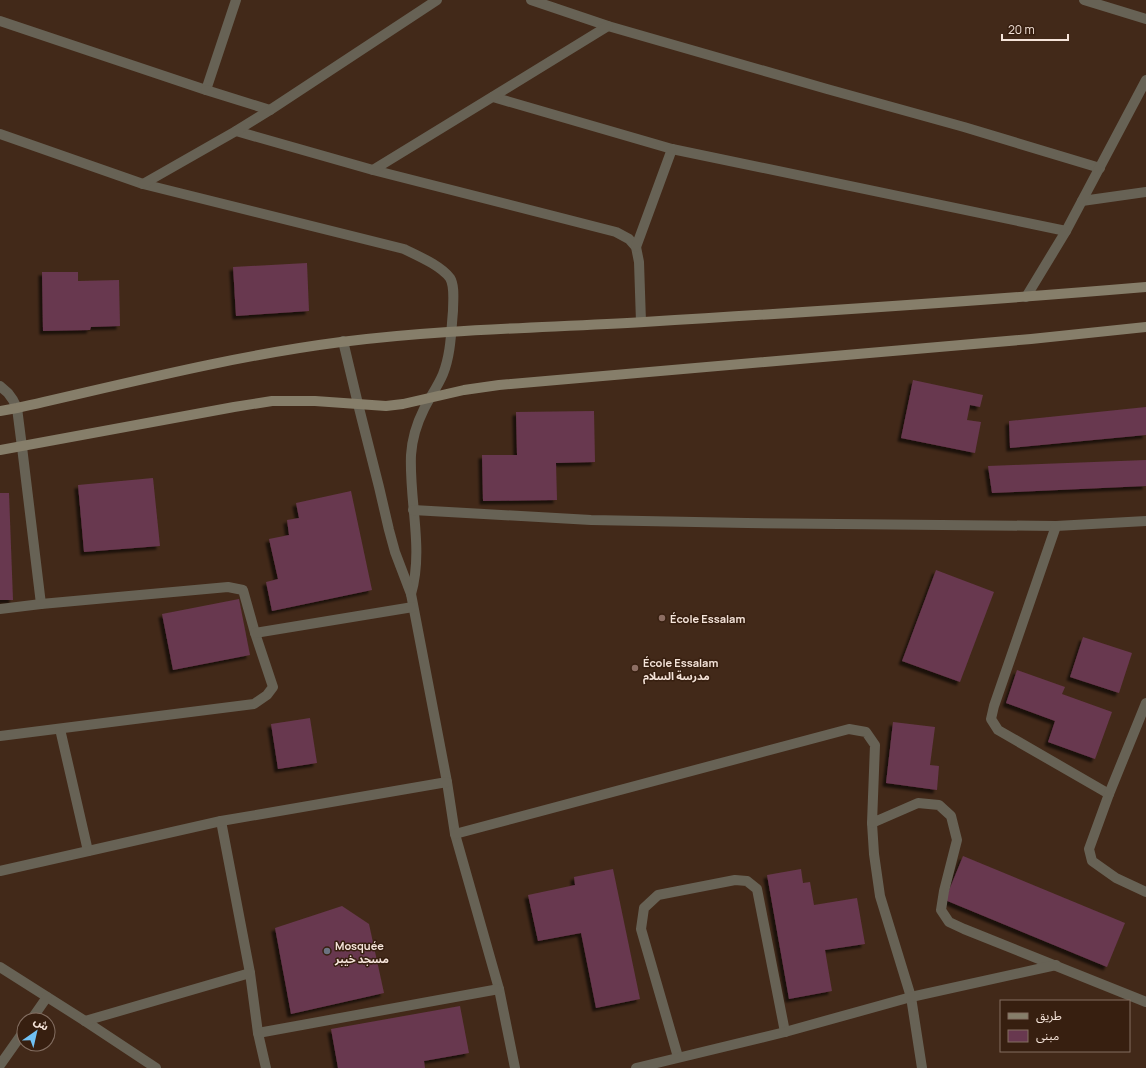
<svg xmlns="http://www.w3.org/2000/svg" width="1146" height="1068" font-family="Manrope,'Noto Sans Arabic',sans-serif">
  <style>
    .building { fill: #68384f; filter: url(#shadow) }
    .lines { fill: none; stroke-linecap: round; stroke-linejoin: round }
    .street { stroke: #676255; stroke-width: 10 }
    .secondary { stroke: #867e6a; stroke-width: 10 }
    .education-dot { fill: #8d6e63; stroke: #371f10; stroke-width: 1.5 }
    .worship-dot { fill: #6b7280; stroke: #371f10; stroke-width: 1.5 }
    .labels { text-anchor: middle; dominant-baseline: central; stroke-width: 3; stroke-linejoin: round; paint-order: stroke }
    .poi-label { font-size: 11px; font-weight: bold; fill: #f5e4da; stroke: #371f10; text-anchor: start }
  </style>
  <defs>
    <filter id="shadow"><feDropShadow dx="-3.5" dy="3.5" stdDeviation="1" flood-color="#0009"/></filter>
  </defs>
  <rect width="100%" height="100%" fill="#422919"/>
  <g class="building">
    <polygon points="307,263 309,311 236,316 233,267"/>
    <polygon points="42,272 78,272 78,281 119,280 120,326 91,327 90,330 43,331"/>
    <polygon points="913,380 983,395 980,407 970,405 967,420 981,422 975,453 901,438"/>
    <polygon points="1146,407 1146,435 1010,448 1009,421"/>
    <polygon points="594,411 595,462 556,463 557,500 483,501 482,455 517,455 516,412"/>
    <polygon points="1146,460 1146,486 992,493 988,466"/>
    <polygon points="153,478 160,546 84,552 78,485"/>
    <polygon points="351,491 372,590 272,611 266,582 278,579 269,539 289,535 287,520 299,518 296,503"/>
    <polygon points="0,493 9,493 13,600 0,600"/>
    <polygon points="936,570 994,592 960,682 902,661"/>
    <polygon points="239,599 250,655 173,670 162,614"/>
    <polygon points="1083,637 1132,653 1119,693 1070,677"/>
    <polygon points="1017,670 1065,687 1062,694 1112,712 1095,759 1048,742 1055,721 1006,703"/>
    <polygon points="310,718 317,763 278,769 271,724"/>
    <polygon points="893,722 935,727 930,765 939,766 937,790 886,783"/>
    <polygon points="963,856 1125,923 1107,967 945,900"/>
    <polygon points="613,869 640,999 596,1008 581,933 538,941 528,895 575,885 574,877"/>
    <polygon points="801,869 803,883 810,882 814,905 857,898 865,944 825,950 832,991 789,999 767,875"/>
    <polygon points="342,906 369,924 384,993 291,1014 275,928"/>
    <polygon points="460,1006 469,1053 424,1061 425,1068 338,1068 331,1029"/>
  </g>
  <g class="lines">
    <g class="street">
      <polyline points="531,0 608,26 827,89 964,127 1100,168"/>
      <polyline points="1084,0 1146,19"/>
      <polyline points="0,21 206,90 236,0"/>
      <polyline points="206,90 270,110"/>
      <polyline points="493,97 672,149 1066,231"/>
      <polyline points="236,131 373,170 616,232 629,239 636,247 639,262 641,322"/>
      <path d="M0 134 143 184 404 249C418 256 440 265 450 278 455 286 453 301 453 311 451 332 451 354 443 374 438 386 430 397 424 409 417 423 412 439 411 455 409 501 424 550 411 594"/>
      <polyline points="373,170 608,26"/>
      <polyline points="143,184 236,131 270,110 437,0"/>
      <polyline points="1082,201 1146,192"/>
      <polyline points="636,247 672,149"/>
      <polyline points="1026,297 1066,231 1146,80"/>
      <polyline points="343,341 358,404 379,487 389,530 395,552 411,594 447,782 455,834 499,989 515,1068"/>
      <polyline points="0,386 8,393 13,400 17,408 22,447 41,604"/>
      <polyline points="413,510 591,520 747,523 1056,526 1146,521"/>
      <polyline points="1056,526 994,706 991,719 998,730 1109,794"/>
      <polyline points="0,609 41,604 228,587 243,590 255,633 273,687 267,695 254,704 0,736"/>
      <polyline points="255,633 413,607"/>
      <polyline points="1146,703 1109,794 1089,849 1092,861 1116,878 1146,892"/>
      <polyline points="60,729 88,851"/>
      <polyline points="221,821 250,973 258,1033 266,1068"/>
      <polyline points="872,823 874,854 880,896 911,997 922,1068"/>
      <polyline points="455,834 849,729 866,732 875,745 872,823 918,803 939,805 951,816 957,840 944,891 941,910 949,922 964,929 1146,1002"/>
      <polyline points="0,871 221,821 447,782"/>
      <polyline points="0,967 85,1021 156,1068"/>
      <polyline points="31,1020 47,997"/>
      <polyline points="85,1021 250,973"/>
      <polyline points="258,1033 499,989"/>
      <polyline points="678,1057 641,929 644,908 658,895 735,880 747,881 757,889 785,1032"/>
      <polyline points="0,1065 24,1031"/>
      <polyline points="636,1068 785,1032 911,997 1056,965"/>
    </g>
    <g class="secondary">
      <path d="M0 411 17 408C124 384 232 356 341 342 442 329 543 328 644 322 811 312 979 301 1146 287"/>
      <polyline points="0,450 234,407 272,401 315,401 386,406 403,404 464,390 499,385 1031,339 1146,327"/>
    </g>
  </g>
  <g class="education-dot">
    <circle cx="662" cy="618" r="4"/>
    <circle cx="635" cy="668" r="4"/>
  </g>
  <circle class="worship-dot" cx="327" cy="951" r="4"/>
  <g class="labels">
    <g class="poi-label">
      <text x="670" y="618">École Essalam</text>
      <text x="643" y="662">École Essalam<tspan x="643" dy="13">مدرسة السلام</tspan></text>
      <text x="335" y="945">Mosquée<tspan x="335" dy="13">مسجد خيبر</tspan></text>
    </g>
  </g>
  <rect x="1000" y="1000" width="130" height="52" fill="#371f10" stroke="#836e61"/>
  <rect x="1008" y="1013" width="20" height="6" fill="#867e6a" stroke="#836e61"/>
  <text x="1036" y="1020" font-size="12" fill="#f5e4da">طريق</text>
  <rect x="1008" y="1030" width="20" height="12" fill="#68384f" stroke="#836e61"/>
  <text x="1036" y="1040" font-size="12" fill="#f5e4da">مبنى</text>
  <g transform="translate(36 1032) rotate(34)"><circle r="19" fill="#371f10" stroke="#836e61"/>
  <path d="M0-3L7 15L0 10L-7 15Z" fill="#70c1f4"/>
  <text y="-6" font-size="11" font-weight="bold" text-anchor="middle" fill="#f5e4da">ش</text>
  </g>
  <path d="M1002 34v6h66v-6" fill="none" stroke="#f5e4da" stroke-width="2"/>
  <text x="1008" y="34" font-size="12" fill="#f5e4da" stroke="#371f10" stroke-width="3" paint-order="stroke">20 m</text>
</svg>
